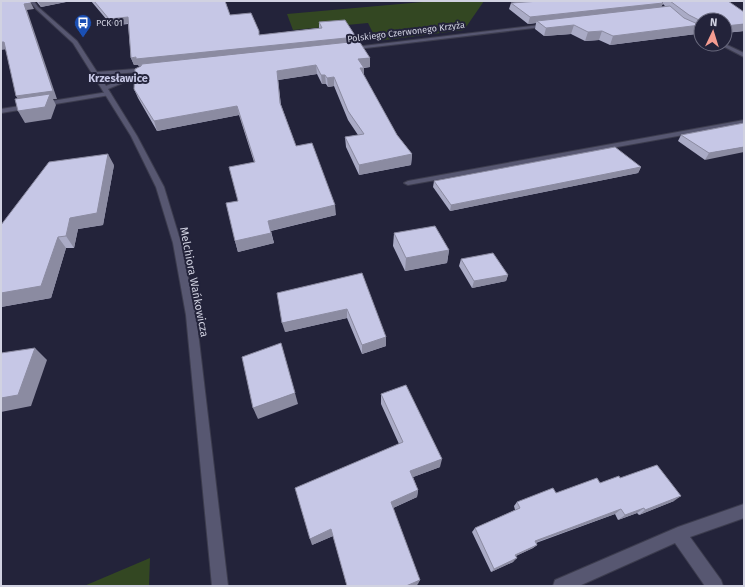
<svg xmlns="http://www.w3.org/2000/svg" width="745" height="587" font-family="'Fira Sans',sans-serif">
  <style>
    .green { fill: #334722 }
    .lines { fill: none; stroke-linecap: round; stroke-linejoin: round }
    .lane-casing { stroke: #3c3c4e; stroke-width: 2 }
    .street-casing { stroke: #3c3c4e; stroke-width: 2 }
    .lane { fill: #575771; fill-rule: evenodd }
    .street { fill: #575771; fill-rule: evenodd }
    .wall { fill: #aaabc6; fill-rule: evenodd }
    .shaded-wall { fill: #8b8ba1 }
    .building { fill: #c6c7e6; stroke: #8b8ba1 }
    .labels { text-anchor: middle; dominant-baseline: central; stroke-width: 4; stroke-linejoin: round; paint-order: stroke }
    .far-poi-label { font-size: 9px; fill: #d1d2e1; stroke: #23233a; text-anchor: start }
    .far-street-label { font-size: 9px; fill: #d1d2e1; stroke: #23233a }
    .far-quarter-label { font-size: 11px; font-weight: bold; fill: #c6c7e5; stroke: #23233a }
    .street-label { font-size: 11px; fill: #d1d2e1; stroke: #23233a }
  </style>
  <rect width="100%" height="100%" fill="#23233a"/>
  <g class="green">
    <polygon points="434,1 484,1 464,30 377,41 368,23 293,30 287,14"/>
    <polygon points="150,558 149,586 84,586"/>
  </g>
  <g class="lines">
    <defs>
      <g id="lane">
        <polygon points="108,92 111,94 110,95 1,113 1,109"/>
        <polygon points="744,120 744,124 408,185 404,183 408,181"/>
        <polygon points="744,504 744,518 690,537 721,580 723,586 705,586 675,543 579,586 553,586 555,580 678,527"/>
      </g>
      <g id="street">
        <path d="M30 1H34L38 7 77 41 97 72 148 68 151 70 144 72V74L108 89 137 136 164 187 181 243 196 315 228 586H212L186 315 173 243 156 187 131 136 73 43 36 9ZM140 72 106 86 99 75Z"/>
        <polygon points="549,24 551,26 349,50 346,48"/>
        <polygon points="683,25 687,25 701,32 701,35 683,27"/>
        <polygon points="719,44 725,44 744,53 744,57"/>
      </g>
    </defs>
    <use href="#lane" class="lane-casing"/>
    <use href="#street" class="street-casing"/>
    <use href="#lane" class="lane"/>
    <use href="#street" class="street"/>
  </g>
  <g class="wall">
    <polygon points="36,1 71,1 41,7"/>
    <polygon points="91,1 225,1 230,15 260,35 319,28 319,22 356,41 370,67 364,68 364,76 397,135 412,154 411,165 359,175 346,147 345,137 358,135 348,120 334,86 328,87 326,84 322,84 317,74 278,80 281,105 296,146 336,215 271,231 274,243 238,252 235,241 238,201 254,162 239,115 157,131 138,98 134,89 141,66 139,66 138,65 134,65 131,58 128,24 112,26"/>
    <path d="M540 1H728L744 31 725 33V20H701V30L699 29 696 34 610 45 599 40 585 41 571 34 544 36 535 29 536 23 528 24 509 9 511 3ZM663 4 666 7H661Z"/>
    <polygon points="744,123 705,160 678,141 681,135"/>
    <polygon points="114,165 103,225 78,229 74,248 66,248 51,298 1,307"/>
    <polygon points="641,167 638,173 450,211 433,187 434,181"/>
    <polygon points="394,233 449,250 447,263 405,271 393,246"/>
    <polygon points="461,259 508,275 506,281 472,288 459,266"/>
    <polygon points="362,273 386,346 362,354 347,318 285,332"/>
    <polygon points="381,394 440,467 413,477 418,490 417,497 393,508 418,584 414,586 347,586 333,536 312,545 399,444 381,404"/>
    <polygon points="620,478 674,501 639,515 637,513 618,520 615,514 536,543 537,545 533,548 516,556 513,562 491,572 472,532 475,528 515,510 514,506 517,502"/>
  </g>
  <g class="shaded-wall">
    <polygon points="38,1 71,1 41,7"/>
    <polygon points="31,3 34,9 27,10 57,99 53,99 56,105 51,119 25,123 18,111 21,104 16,96 24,4"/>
    <polygon points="663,3 660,10 537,21 536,23 528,24 530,17"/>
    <polygon points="128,17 130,23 112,26 109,19"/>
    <polygon points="744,24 744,31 725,33 725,26"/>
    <polygon points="574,25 571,34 544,36 546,28"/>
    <polygon points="700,25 696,34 610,45 613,36"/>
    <polygon points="602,31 599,40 585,41 588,32"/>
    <polygon points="356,37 356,44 139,66 138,65 134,65 131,58"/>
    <polygon points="1,42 4,42 8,49 1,50"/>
    <polygon points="370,58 370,67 359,68 358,59"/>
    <polygon points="316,65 317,74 278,80 281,113 277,71"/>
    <polygon points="360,68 364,68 364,77"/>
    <polygon points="321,75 325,75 326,84 322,84"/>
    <polygon points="334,77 334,86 328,87 327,78"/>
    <polygon points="237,106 239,115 157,131 154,121"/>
    <polygon points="744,147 744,152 705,160 709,153"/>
    <polygon points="108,154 114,165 103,225 78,229 74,248 66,236 70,218"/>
    <polygon points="412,154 411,165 359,175 359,165"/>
    <polygon points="641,167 638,173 450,211 451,205"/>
    <polygon points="335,205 336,215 270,231 268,221"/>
    <polygon points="271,233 274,243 238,252 235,241"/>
    <polygon points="58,237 66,248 51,298 1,307 1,293"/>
    <polygon points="449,250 447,263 405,271 406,258"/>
    <polygon points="508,275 506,281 472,288 474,281"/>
    <polygon points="347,309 347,318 285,332 282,323"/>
    <polygon points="386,337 386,346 362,354 362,345"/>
    <polygon points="35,348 47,360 31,406 1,412 1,398"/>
    <polygon points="295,393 298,404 258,419 253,408"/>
    <polygon points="442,459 440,467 408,479 410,471"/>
    <polygon points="418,490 417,497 391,509 391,502"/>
    <polygon points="681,496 674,501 639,515 645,510"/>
    <polygon points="644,508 637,513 618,520 625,515"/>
    <polygon points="621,509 615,514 531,544 535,541"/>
    <polygon points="331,529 333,536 312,545 310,539"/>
    <polygon points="537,545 533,548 511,558 515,555"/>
    <polygon points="517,558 513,562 491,572 494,569"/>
    <polygon points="420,580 418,584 414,586 406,586"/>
  </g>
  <g class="building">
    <polygon points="1,1 30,1 31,3 24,4 53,91 16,96 4,42 1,42"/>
    <polygon points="94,1 225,1 230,15 251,13 259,31 259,35 322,28 319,22 345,20 356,37 136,59 136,57 131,58 128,17 109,19"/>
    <polygon points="540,1 661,1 663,3 530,17 511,3"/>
    <polygon points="670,1 728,1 744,12 744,24 725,26 725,20 701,20 701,21 689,15"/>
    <polygon points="670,6 684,18 700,25 613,36 602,31 588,32 574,25 546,28 537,21"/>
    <polygon points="359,41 370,58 358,59 364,68 360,68 397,135 412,154 359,165 345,137 364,134 348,111 334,77 327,78 325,75 321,75 316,65 277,71 280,103 296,146 312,143 335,205 268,221 271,233 235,241 226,203 238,201 229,167 255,162 237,106 154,121 134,89 135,69 141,66 142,64"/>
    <polygon points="50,94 45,107 18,111 15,99"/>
    <polygon points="744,123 744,147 709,153 681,135"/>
    <polygon points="615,147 641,167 451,205 434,181"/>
    <polygon points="108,154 97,213 70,218 66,236 58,237 41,286 1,293 1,225 49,162"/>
    <polygon points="435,226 449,250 406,258 394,233"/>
    <polygon points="493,253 508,275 474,281 461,259"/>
    <polygon points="362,273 386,337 362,345 347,309 282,323 277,293"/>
    <polygon points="281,343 295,393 253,408 242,357"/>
    <polygon points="35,348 18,395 1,398 1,353"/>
    <polygon points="406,385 442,459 410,471 418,490 391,502 420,580 406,586 347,586 331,529 310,539 295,488 403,442 381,394"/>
    <polygon points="657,465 681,496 645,510 644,508 625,515 621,509 535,541 537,545 515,555 517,558 494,569 475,528 520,508 517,502 553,488 556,493 597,478 600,483 619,476 620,478"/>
  </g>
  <defs>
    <symbol id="bus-pin" viewBox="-11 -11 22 30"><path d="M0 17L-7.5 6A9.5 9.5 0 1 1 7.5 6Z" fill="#1a4fb4" stroke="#23233a"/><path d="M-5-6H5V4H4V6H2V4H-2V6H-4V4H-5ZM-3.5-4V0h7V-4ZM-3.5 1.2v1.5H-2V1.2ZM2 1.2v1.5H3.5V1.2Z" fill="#fff"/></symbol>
  </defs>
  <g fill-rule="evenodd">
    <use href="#bus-pin" x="73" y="13" width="20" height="27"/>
  </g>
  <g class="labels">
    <g class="far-poi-label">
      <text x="96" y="23">PCK 01</text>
    </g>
    <g class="far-street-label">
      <text transform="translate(406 32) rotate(-7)">Polskiego Czerwonego Krzyża</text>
    </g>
    <g class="far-quarter-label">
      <text x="118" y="78">Krzesławice</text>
    </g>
    <g class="street-label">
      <text transform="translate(194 282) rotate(79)">Melchiora Wańkowicza</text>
    </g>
  </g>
  <rect width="745" height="587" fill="none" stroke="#d1d2e1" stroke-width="4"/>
  <g transform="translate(713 32) rotate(4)"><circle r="19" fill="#23233a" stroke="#69697d"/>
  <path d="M0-3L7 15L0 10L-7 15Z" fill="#f59c91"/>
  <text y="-6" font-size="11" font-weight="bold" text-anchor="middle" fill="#d1d2e1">N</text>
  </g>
</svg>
